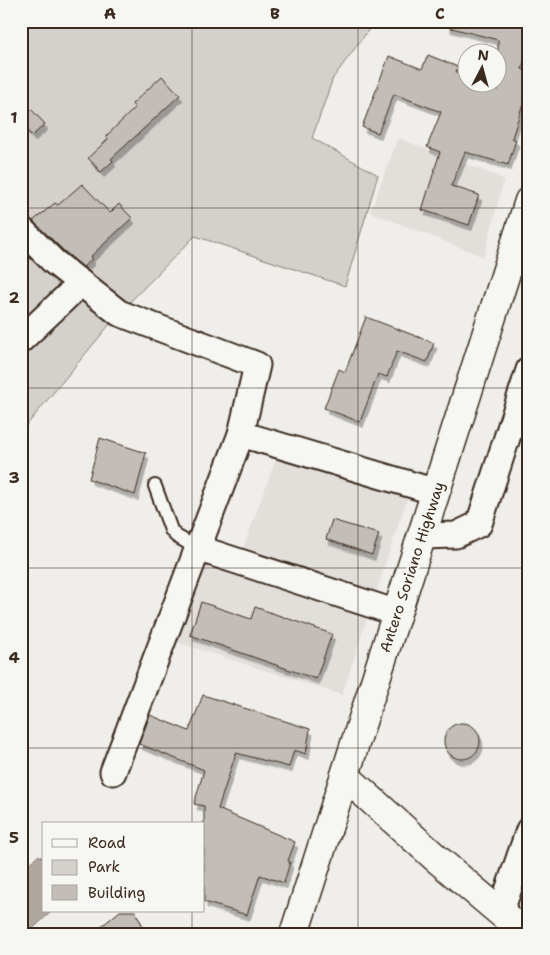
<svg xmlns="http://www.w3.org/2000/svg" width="550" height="955" viewBox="0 0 550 955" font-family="'Shantell Sans',sans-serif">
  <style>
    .built { fill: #e2dfdb }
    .green { fill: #d4d1cc; stroke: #887e75 }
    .water { fill: #afa8a1; stroke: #81766d }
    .building { fill: #c2bdb7; stroke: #3b2a1e; filter: url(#shadow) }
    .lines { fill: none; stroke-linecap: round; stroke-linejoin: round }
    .lane-casing { stroke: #3b2a1e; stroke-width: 16 }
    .street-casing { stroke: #3b2a1e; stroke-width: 29 }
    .secondary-casing { stroke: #3b2a1e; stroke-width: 31 }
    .primary-casing { stroke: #3b2a1e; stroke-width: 31 }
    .lane { stroke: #f6f6f2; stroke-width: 12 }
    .street { stroke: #f6f6f2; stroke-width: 25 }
    .secondary { stroke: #f6f6f2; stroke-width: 28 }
    .primary { stroke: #f6f6f2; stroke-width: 28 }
    .grid { fill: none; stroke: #3b2a1e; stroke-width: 1; stroke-opacity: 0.55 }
    .labels { text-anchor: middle; stroke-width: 5; stroke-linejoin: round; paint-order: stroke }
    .street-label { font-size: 15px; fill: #3b2a1e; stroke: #f6f6f2 }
    .neatline { fill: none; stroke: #3b2a1e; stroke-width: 2 }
    .grid-label { font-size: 16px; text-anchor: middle; font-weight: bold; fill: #3b2a1e }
  </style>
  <defs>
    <filter id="shadow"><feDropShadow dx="3" dy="5.5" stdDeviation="0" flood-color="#0004"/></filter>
  </defs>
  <rect width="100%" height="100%" fill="#efeeea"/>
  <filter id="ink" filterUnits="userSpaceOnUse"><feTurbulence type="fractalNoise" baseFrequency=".02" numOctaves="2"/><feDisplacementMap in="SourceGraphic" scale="10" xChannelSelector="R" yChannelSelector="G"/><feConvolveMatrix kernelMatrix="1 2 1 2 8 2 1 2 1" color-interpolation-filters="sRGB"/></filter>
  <g filter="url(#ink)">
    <g class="built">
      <polygon points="398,138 504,179 484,257 370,212"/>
      <polygon points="278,453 403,489 407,499 376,592 241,554"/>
      <polygon points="203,559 369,612 342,695 173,641"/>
    </g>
    <polygon class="green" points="21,21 375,21 333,78 312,138 378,175 345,286 195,236 119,313 21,432"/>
    <polygon class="water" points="39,855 44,860 44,911 52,911 27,934 21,934 21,871"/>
    <g class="building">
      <polygon points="448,21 529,21 529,43 522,69 529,72 529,85 512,138 516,140 508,165 465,152 451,186 479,195 469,225 422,210 440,152 427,147 441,112 394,94 378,133 362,127 389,56 422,69 428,55 458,67 456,72 468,77 468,82 481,82 498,90 498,40 448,27"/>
      <polygon points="162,76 180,95 111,159 113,161 101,172 88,158 108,139 106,136 135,108 132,104"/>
      <polygon points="30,108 45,124 32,136 21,124 21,116"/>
      <polygon points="82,184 110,213 119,204 132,218 90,257 92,259 83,267 64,251 33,221 55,203 58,205"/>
      <polygon points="366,317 434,343 427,362 397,351 387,377 378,374 360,422 324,408 339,369 345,372"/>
      <polygon points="100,438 146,453 135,495 89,479"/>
      <polygon points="332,520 379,534 372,555 326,539"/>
      <polygon points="201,602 251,619 255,607 332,634 316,679 190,635"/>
      <polygon points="203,695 310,729 306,754 294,750 289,767 236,753 218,809 295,842 288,861 290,862 284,883 260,875 247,915 204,902 204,806 194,804 204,770 139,744 150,715 189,731"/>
      <circle cx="462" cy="741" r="18"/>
      <polygon points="120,911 135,911 147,934 92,934"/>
    </g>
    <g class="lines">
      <defs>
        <polyline id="lane" points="155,486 171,530 176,536 197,548"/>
        <g id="street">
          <polyline points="21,229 54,262 119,313 257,365 241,434 436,492"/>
          <polyline points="21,340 81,283"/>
          <polyline points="422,536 456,535 479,524 529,370"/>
          <polyline points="197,548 397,613"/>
          <polyline points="113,772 241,434"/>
          <polyline points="501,911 529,830"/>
        </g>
        <polyline id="secondary" points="345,776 437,859 526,934"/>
        <polyline id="primary" points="294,934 529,201"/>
      </defs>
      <use href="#lane" class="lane-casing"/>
      <use href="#street" class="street-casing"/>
      <use href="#secondary" class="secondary-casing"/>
      <use href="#primary" class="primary-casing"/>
      <use href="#lane" class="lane"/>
      <use href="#street" class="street"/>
      <use href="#secondary" class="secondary"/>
      <use href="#primary" class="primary"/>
    </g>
  </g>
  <path class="grid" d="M192,21v803M358,21v913M21,208h508M21,388h508M21,568h508M21,748h508M192,911v23"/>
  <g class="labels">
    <g class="street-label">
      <text transform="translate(412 567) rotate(-72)" y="5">Antero Soriano Highway</text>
    </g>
  </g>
  <rect width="550" height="955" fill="none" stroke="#f6f6f2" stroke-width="55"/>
  <rect x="42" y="822" width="162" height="90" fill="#f6f6f2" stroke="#aba49d"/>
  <rect x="52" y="839" width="25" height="8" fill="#f6f6f2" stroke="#aba49d"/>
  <text x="88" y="848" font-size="15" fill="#3b2a1e">Road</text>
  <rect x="52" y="860" width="25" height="15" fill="#d4d1cc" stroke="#aba49d"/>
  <text x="88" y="872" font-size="15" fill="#3b2a1e">Park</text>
  <rect x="52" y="885" width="25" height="15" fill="#c2bdb7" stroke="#aba49d"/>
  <text x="88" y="898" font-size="15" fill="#3b2a1e">Building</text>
  <g transform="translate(482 68) rotate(6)"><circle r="24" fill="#f6f6f2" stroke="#aba49d"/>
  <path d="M0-4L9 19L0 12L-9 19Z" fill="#3b2a1e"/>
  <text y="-8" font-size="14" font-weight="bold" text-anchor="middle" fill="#3b2a1e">N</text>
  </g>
  <rect x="28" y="28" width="494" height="900" class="neatline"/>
  <g class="grid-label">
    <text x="110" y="19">A</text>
    <text x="275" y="19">B</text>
    <text x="440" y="19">C</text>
    <text x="14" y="123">1</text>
    <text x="14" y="303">2</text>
    <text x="14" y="483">3</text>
    <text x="14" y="663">4</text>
    <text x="14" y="843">5</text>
  </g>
</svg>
